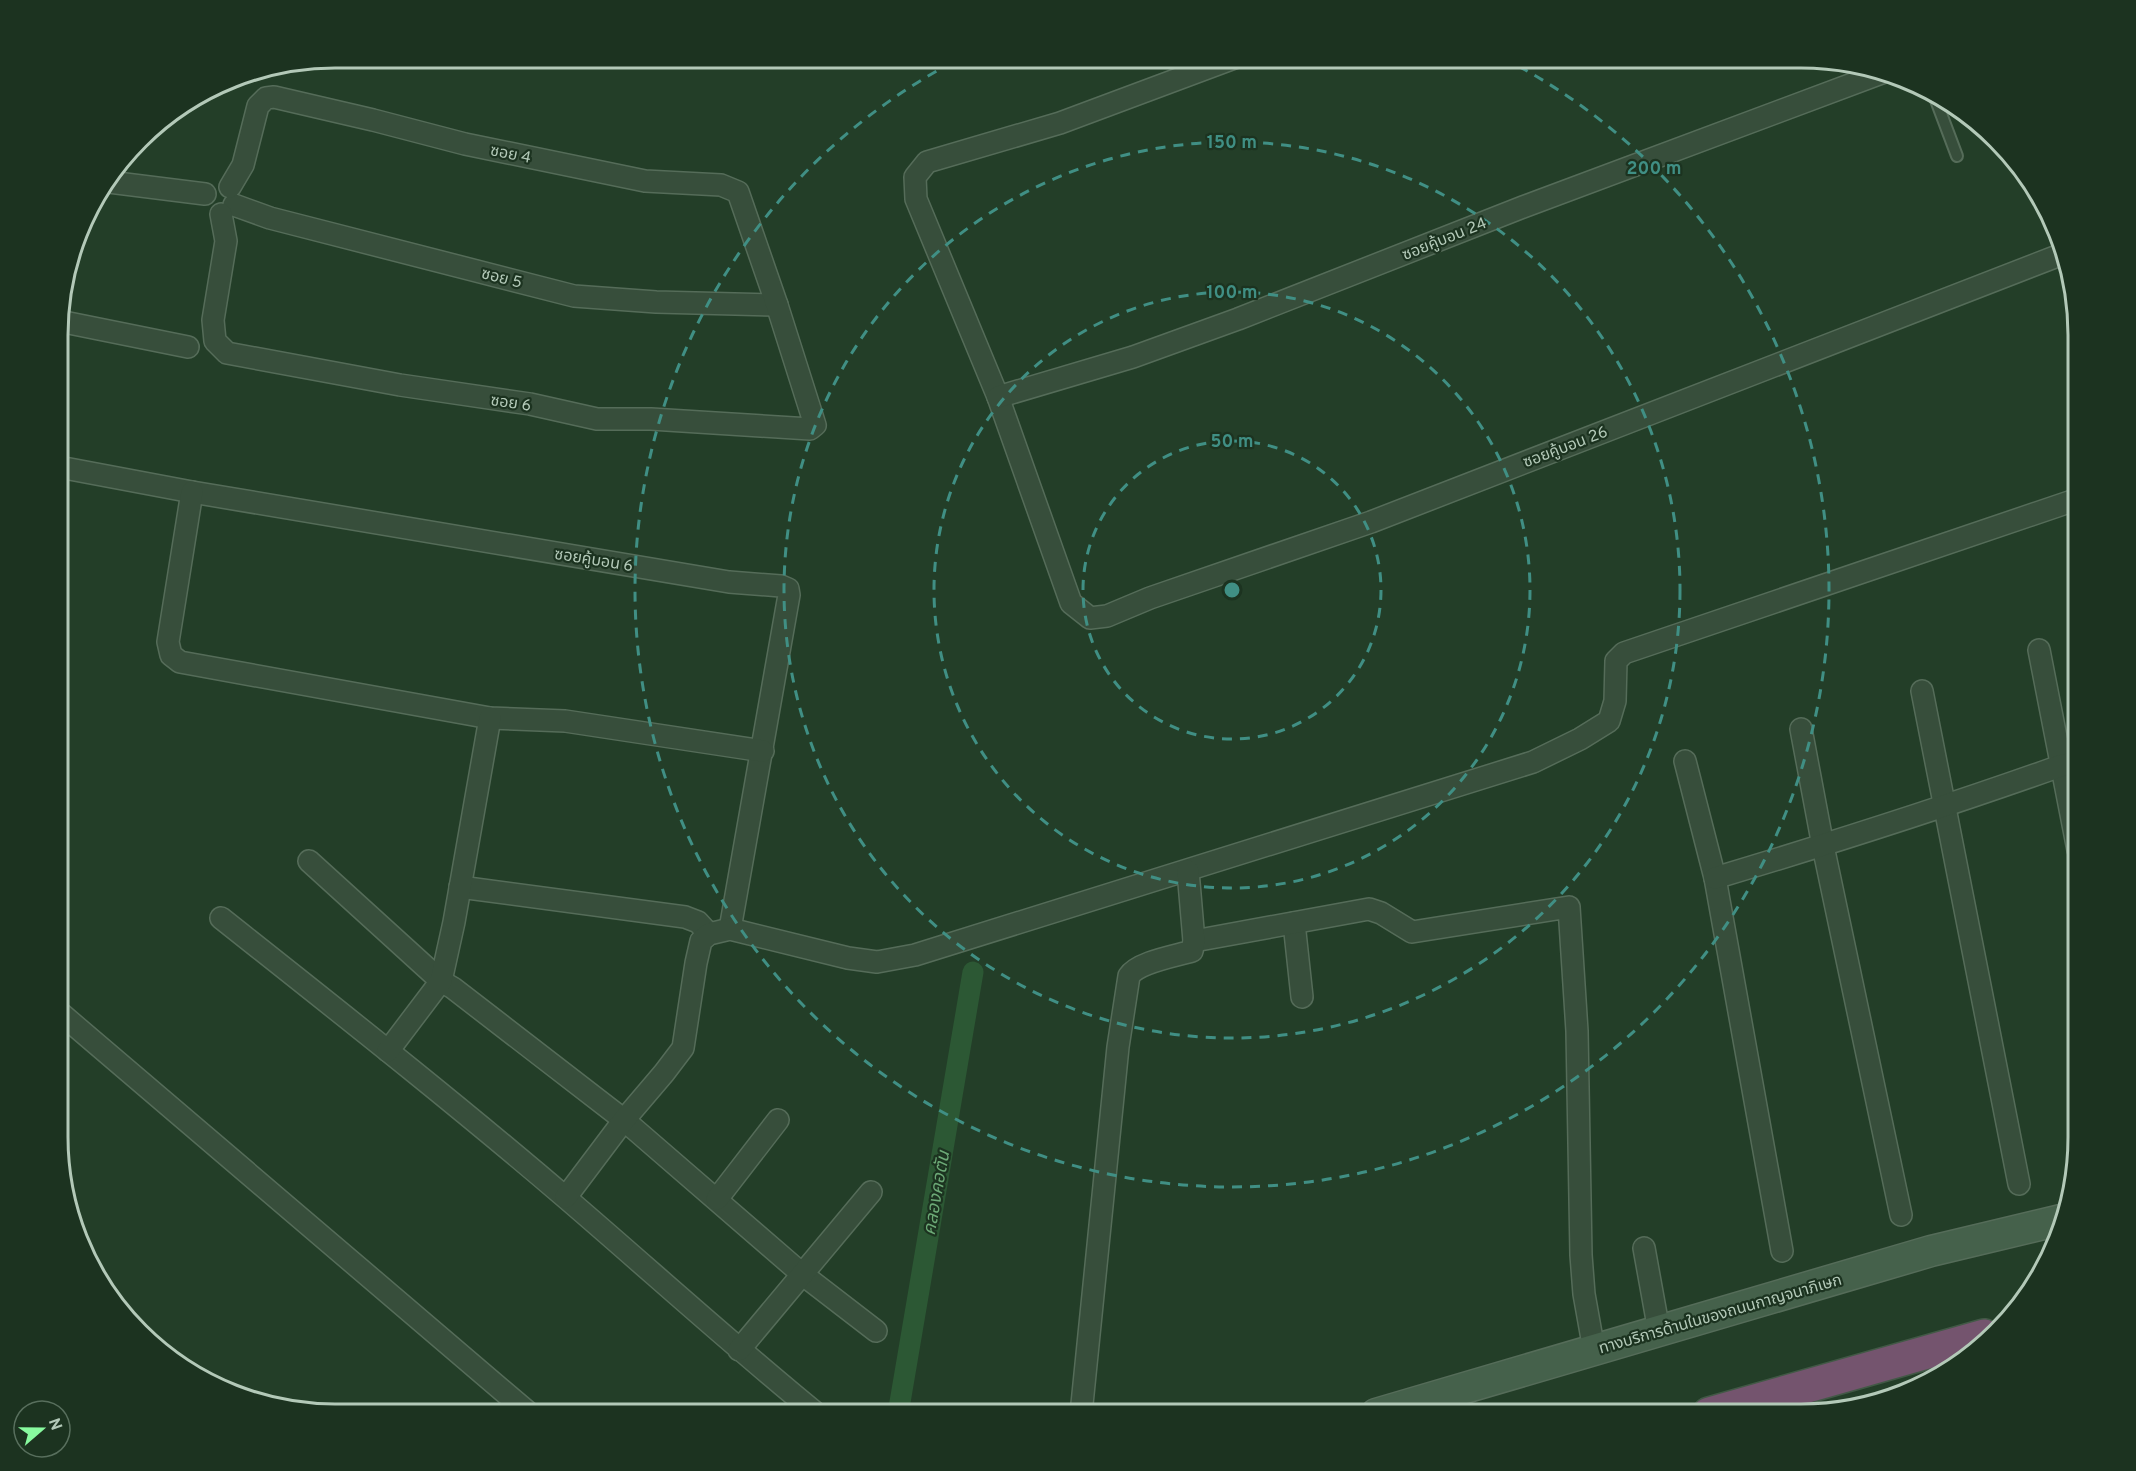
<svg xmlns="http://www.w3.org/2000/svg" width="2136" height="1471" viewBox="0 0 2136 1471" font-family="Overpass,'Noto Sans Thai',sans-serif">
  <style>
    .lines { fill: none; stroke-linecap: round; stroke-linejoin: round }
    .canal { stroke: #2c5834; stroke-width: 21 }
    .service-casing { stroke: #556c59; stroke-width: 14 }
    .minor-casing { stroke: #556c59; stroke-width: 24 }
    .secondary-casing { stroke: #556c59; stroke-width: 33 }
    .motorway-casing { stroke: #425946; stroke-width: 36 }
    .service { stroke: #374e3b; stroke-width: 10 }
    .minor { stroke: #374e3b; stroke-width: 21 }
    .secondary { stroke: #45614b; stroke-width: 30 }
    .motorway { stroke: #74546e; stroke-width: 33 }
    .ring { fill: none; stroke: #408f84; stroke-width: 3; stroke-dasharray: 10 8 }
    .labels { text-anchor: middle; stroke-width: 4.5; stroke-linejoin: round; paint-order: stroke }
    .street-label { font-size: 16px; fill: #b3c9b8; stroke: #1c3320 }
    .water-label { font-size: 18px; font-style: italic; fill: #6ca976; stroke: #1c3320 }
    .rim { fill: none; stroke: #b3c9b8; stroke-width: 3 }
    .centre { fill: #408f84; stroke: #1c3320; stroke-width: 3 }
    .ring-label { font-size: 18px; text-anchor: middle; font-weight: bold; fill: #408f84; stroke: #1c3320; stroke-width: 4.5; stroke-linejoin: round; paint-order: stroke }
  </style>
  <rect width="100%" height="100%" fill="#233e28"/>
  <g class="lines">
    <polyline class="canal" points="898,1414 973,972"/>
    <defs>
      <polyline id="service" points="1934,95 1957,156"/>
      <g id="minor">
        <polyline points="1237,57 1060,123 927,162 915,177 916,199 998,397 1071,603 1090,618 1107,616 1150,598 1371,522 2060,255"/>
        <polyline points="109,182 205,194"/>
        <polyline points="234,205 270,218 574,296 656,302 777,305"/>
        <polyline points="221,214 226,241 213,320 215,341 227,353 400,385 530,404 597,419 651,419 810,429 815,425 777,305 738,192 721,185 645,181 465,144 373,120 274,97 266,98 258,106 243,165 230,187"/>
        <polyline points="59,321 188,347"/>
        <polyline points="998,397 1133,357 1238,319 1523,207 1887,71"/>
        <polyline points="59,467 192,492 729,582 781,586 788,589 789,595 730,929"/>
        <polyline points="192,492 168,642 171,655 180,662 490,718 565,721 763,751"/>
        <polyline points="2039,650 2078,850"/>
        <polyline points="1922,691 2019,1184"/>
        <polyline points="1801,729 1823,846 1901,1215"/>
        <polyline points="1685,761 1715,878 1782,1251"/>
        <polyline points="309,861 441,981 453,988 624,1120 802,1274 876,1331"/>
        <path d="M1715,878c117,-35 233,-72 348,-113l15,-3"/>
        <polyline points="460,887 685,917 698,922 709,934"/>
        <path d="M221,918c116,92 233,184 345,280 84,72 165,146 251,216"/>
        <polyline points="1294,923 1302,997"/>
        <polyline points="1194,941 1369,909 1381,913 1412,932 1569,907 1577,1031 1581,1255 1584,1294 1594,1350"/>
        <polyline points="59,1012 530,1414"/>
        <polyline points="388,1051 441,981 454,922 490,718"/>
        <polyline points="566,1197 624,1120 664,1073 683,1048 696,963 701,941 709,934 730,929 848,958 877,962 915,955 1533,762 1580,739 1609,721 1615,701 1616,661 1624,653 2078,499"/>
        <polyline points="717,1199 778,1120"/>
        <polyline points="1644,1248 1659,1331"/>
        <polyline points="739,1350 871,1192"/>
        <path d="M1081,1414l37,-367 11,-71c9,-14 47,-20 63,-25l2,-10 -6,-70"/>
      </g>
      <polyline id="secondary" points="1376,1414 1931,1251 2065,1219"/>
      <polyline id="motorway" points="1709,1414 1984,1336"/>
    </defs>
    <use href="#service" class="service-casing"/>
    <use href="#minor" class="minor-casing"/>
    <use href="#secondary" class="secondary-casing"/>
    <use href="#motorway" class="motorway-casing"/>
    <use href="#service" class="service"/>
    <use href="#minor" class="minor"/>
    <use href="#secondary" class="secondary"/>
    <use href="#motorway" class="motorway"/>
  </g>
  <g class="ring">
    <circle cx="1232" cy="590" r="149"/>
    <circle cx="1232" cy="590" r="298"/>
    <circle cx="1232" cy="590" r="448"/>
    <path d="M1503 58A597 597 0 1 1 961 58"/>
  </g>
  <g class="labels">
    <g class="street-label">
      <text transform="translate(511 153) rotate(11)" y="6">ซอย 4</text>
      <text transform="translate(1444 238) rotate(-22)" y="6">ซอยคู้บอน 24</text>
      <text transform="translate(502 277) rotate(14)" y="6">ซอย 5</text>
      <text transform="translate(511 402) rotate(8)" y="6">ซอย 6</text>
      <text transform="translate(1565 446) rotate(-21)" y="6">ซอยคู้บอน 26</text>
      <text transform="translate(594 559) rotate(9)" y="6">ซอยคู้บอน 6</text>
      <text transform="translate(1720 1313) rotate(-16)" y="6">ทางบริการด้านในของถนนกาญจนาภิเษก</text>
    </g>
    <g class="water-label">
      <text transform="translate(936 1193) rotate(-80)" y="6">คลองคอตัน</text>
    </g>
  </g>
  <path d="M0 0H2136V1471H0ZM335 68H1801A267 267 0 0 1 2068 335V1137A267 267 0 0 1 1801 1404H335A267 267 0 0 1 68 1137V335A267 267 0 0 1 335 68Z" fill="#1c3320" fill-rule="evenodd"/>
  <path class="rim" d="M335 68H1801A267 267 0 0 1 2068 335V1137A267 267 0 0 1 1801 1404H335A267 267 0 0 1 68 1137V335A267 267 0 0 1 335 68Z"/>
  <circle cx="1232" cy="590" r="9" class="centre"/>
  <g class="ring-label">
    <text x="1232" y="148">150 m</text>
    <text x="1654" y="174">200 m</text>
    <text x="1232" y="298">100 m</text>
    <text x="1232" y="447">50 m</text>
  </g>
  <g transform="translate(42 1429) rotate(70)"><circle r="28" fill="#1c3320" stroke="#586f5d" stroke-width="1.5"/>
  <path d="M0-4.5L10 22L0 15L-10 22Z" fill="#88fa9f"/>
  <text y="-9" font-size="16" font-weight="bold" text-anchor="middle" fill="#b3c9b8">N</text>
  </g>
</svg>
